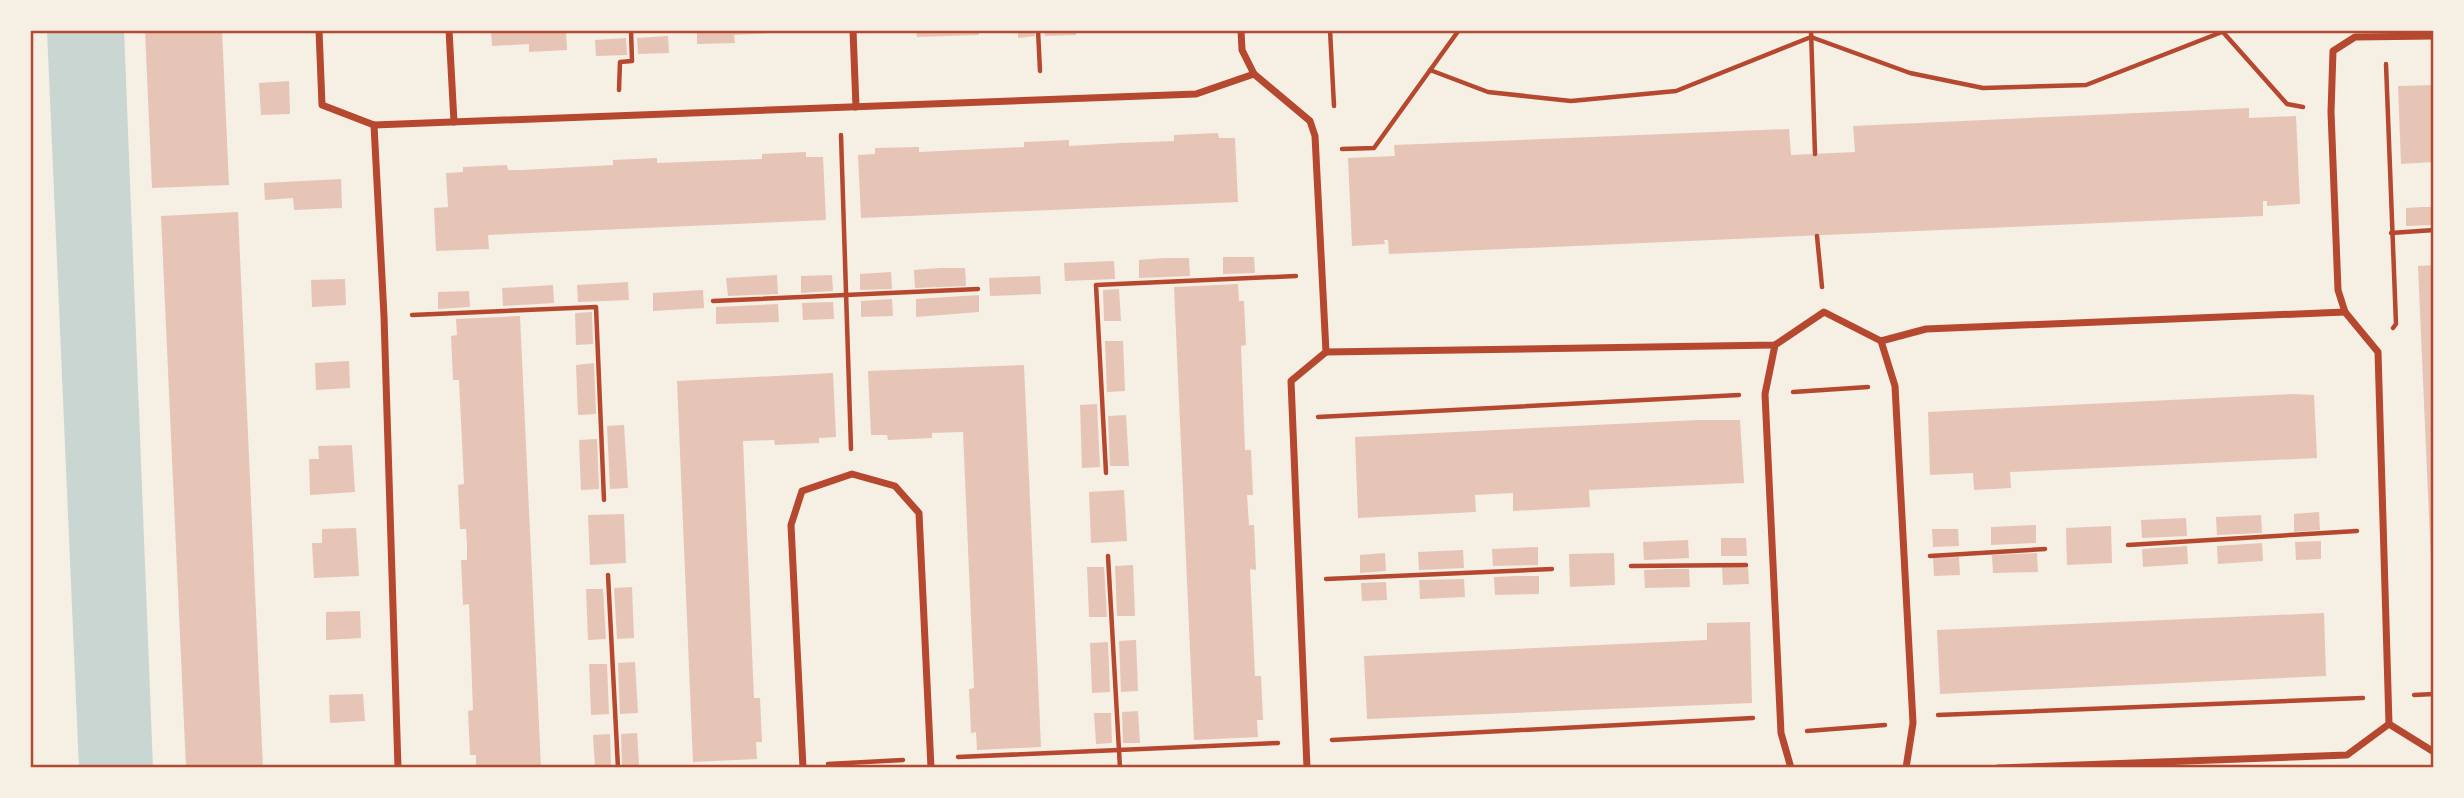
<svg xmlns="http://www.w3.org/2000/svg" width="2464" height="798" viewBox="0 0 2464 798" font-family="Manrope,sans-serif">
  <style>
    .water { fill: #c9d6d2 }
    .building { fill: #e6c5b7 }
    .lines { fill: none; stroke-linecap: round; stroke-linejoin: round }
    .path { stroke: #b5482f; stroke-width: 4.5 }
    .minor { stroke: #b5482f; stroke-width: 7 }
    .neatline { fill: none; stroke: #b5482f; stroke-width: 2.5 }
  </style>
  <rect width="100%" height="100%" fill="#f6efe4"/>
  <polygon class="water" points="47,30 124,30 153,768 79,768"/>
  <g class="building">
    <polygon points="145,30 222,30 229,185 152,188"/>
    <polygon points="491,30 566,30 567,50 529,52 529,44 492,46"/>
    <polygon points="697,30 771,30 772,33 734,35 735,43 697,44"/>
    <polygon points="916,30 979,30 979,35 917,37"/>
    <polygon points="1018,30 1034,30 1035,36 1018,38"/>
    <polygon points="1044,30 1076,30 1076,35 1045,36"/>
    <polygon points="668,36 669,53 638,54 637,38"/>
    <polygon points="626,38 627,55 596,56 595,40"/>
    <polygon points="289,81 290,114 261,115 259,83"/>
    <polygon points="2434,85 2434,162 2401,164 2398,86"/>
    <polygon points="2249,108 2249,118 2296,116 2300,204 2267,206 2267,201 2263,201 2263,216 1389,254 1388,240 1384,240 1385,244 1352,246 1348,158 1395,156 1394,145 1789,129 1791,155 1855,152 1853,126"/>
    <polygon points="1218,133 1219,138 1235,138 1238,202 861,218 858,155 875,154 875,148 919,147 919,152 1024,147 1024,142 1069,140 1069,146 1121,143 1174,141 1174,135"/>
    <polygon points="806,152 806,157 823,157 826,220 488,235 489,249 436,251 434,208 448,207 446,173 463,172 463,167 507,165 508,170 523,170 613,165 613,160 657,158 657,163 762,159 762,154"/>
    <polygon points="341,179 342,208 294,210 293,198 265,200 264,183"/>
    <polygon points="2422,207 2434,207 2434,225 2406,226 2406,208"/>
    <polygon points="238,212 263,768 186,768 161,216"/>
    <polygon points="1223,257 1254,257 1255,273 1223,274"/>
    <polygon points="1164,258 1189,258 1190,276 1139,278 1139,260"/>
    <polygon points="1114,261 1115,279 1065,281 1064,263"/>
    <polygon points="2434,265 2434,586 2432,586 2418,266"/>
    <polygon points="940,268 965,268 966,286 915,288 914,270"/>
    <polygon points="891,272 892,289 860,290 860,274"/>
    <polygon points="777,275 778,294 728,296 726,278"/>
    <polygon points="832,275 833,291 801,293 801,276"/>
    <polygon points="1040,276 1041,294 990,296 989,278"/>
    <polygon points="345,279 346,305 312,307 311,280"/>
    <polygon points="628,282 629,300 578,302 577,285"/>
    <polygon points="1238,284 1239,301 1244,301 1246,345 1241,346 1245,450 1251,450 1253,495 1247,495 1249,525 1254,525 1256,570 1250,569 1255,676 1261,676 1263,720 1257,720 1258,737 1194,740 1174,287"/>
    <polygon points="553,285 554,303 503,306 502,288"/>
    <polygon points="1119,289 1121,321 1104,321 1103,290"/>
    <polygon points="703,290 704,308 653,311 653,293"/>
    <polygon points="469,291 470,307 438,309 438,292"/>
    <polygon points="979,295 979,312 916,317 916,299"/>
    <polygon points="892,299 893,316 861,317 861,301"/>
    <polygon points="833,302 834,319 803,320 802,303"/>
    <polygon points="778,304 779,322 716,324 716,307"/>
    <polygon points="592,312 593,344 576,345 575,313"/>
    <polygon points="520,316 541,768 476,768 476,755 470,755 468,711 473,710 469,604 463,605 461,560 467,560 467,544 466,529 460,529 458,485 464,484 459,380 453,380 451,336 457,335 456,319"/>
    <polygon points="1105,341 1123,341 1125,391 1107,392"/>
    <polygon points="349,361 350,388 316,390 315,363"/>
    <polygon points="594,363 596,414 578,415 576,365"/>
    <polygon points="1024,365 1041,747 977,750 976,732 971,733 969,689 974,688 963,432 932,433 932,438 888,440 887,435 871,435 868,371"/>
    <polygon points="833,373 836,437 819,438 819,443 775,445 774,440 743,441 754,698 760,698 762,742 756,742 757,759 693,762 677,381"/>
    <polygon points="2293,394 2314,395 2317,458 2010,472 2011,488 1974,490 1973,473 1930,475 1928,412"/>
    <polygon points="1097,404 1100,467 1082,468 1080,405"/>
    <polygon points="1126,415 1129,466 1110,466 1108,416"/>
    <polygon points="1698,420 1740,420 1744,483 1589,490 1590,507 1551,509 1513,511 1513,493 1475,495 1476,512 1358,518 1355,437"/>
    <polygon points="624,425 628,488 610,489 607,426"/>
    <polygon points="597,439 599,489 581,490 579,440"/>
    <polygon points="352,445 355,492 310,495 309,459 319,459 318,446"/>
    <polygon points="1124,490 1127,541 1091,543 1089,492"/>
    <polygon points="2319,512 2320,530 2294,532 2294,514"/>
    <polygon points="624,514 626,563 590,565 588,515"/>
    <polygon points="2261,515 2262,533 2217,535 2216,517"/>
    <polygon points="2186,518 2187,536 2142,538 2141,520"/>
    <polygon points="2036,525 2036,543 1991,545 1991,527"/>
    <polygon points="2111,526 2112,563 2067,565 2066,528"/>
    <polygon points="356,528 359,576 314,578 312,543 322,543 322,529"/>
    <polygon points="1932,529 1958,529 1959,546 1933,547"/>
    <polygon points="1721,538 1746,538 1747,556 1721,556"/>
    <polygon points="1688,540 1689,558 1644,560 1643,542"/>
    <polygon points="2321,541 2321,559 2296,560 2295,542"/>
    <polygon points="2262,543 2263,561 2218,564 2217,546"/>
    <polygon points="2187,546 2188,564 2143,567 2142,549"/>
    <polygon points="1538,547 1538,565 1493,566 1492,549"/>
    <polygon points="1463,550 1464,568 1419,570 1418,552"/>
    <polygon points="1385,553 1386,571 1360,573 1360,555"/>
    <polygon points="1614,553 1615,585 1570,587 1569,554"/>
    <polygon points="2037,553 2038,572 1993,573 1992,555"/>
    <polygon points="1959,557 1960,575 1934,576 1933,558"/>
    <polygon points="1133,565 1135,616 1117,616 1115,566"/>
    <polygon points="1748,566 1749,584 1723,585 1722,567"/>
    <polygon points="1087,567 1104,567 1107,617 1089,617"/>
    <polygon points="1667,569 1689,569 1690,587 1645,588 1644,570"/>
    <polygon points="1517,576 1539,576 1539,594 1495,595 1494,577"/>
    <polygon points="1464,579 1465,597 1420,599 1419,580"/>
    <polygon points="1386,582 1387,600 1362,601 1361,583"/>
    <polygon points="632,587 634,638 617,639 614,588"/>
    <polygon points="586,589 603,589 606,639 588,640"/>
    <polygon points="360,611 361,638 326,640 326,612"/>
    <polygon points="2324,613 2326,676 1940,694 1937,630"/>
    <polygon points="1750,622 1752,703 1367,719 1364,656 1707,640 1707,623"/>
    <polygon points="1136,640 1138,691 1121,692 1119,641"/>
    <polygon points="1108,642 1110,692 1092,693 1090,643"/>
    <polygon points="635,662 638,713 620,714 618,663"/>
    <polygon points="589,664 607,664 609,714 591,715"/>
    <polygon points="363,694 365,721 330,723 329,695"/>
    <polygon points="1138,711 1140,743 1123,743 1122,712"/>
    <polygon points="1094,713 1111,713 1112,743 1096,744"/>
    <polygon points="637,733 639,765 622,765 621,734"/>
    <polygon points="610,734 611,765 595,766 593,735"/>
  </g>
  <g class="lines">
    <g class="path">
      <polyline points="1038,30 1040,71"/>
      <polyline points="1330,30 1334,106"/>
      <polyline points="1811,30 1815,154"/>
      <polyline points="2222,31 2287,104 2303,107"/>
      <polyline points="2386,64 2396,324 2393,328"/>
      <polyline points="1430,70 1488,92 1571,101 1676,91 1811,37 1910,73 1983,88 2086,85 2222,32"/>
      <polyline points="619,90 620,62 632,61 631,30"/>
      <polyline points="841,135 851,449"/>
      <polyline points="1342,149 1374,148 1459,30"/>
      <polyline points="2391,233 2434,230"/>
      <polyline points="1817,236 1822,287"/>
      <polyline points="713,301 978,289"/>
      <polyline points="412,315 596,307 604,500"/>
      <polyline points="1793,392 1868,387"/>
      <polyline points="1318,417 1739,395"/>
      <polyline points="1106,473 1096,285 1296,276"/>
      <polyline points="2128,545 2357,531"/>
      <polyline points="1108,556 1120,768"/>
      <polyline points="1930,556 2045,549"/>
      <polyline points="1631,566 1746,565"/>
      <polyline points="608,575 618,768"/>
      <polyline points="1326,579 1552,569"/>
      <polyline points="2414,695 2434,694"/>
      <polyline points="1938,715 2363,698"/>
      <polyline points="1807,731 1885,725"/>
      <polyline points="1332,740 1753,718"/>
      <polyline points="958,757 1278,743"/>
      <polyline points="828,764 903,760"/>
    </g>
    <g class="minor">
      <polyline points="319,30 322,105 374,125 1196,94 1254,74 1310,121 1315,136 1326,352 1291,381 1307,768"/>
      <polyline points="449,30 454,122"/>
      <polyline points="853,30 856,107"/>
      <polyline points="1241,30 1242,50 1254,74"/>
      <polyline points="374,125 384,316 398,768"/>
      <polyline points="1881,341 1895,386 1913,723 1906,768"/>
      <polyline points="1775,345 1765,394 1781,733 1791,768"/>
      <polyline points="1326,352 1775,345 1824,312 1881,341 1926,329 2345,312"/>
      <polyline points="2389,724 2378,352 2345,312 2338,290 2331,112 2333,51 2355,37 2434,36"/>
      <polyline points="803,768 791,525 802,491 852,474 895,486 919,513 931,768"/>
      <polyline points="1998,768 2347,755 2389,724 2434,752"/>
    </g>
  </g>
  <rect width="2464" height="798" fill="none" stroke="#f6efe4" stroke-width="63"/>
  <rect x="32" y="32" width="2400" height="734" class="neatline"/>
</svg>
